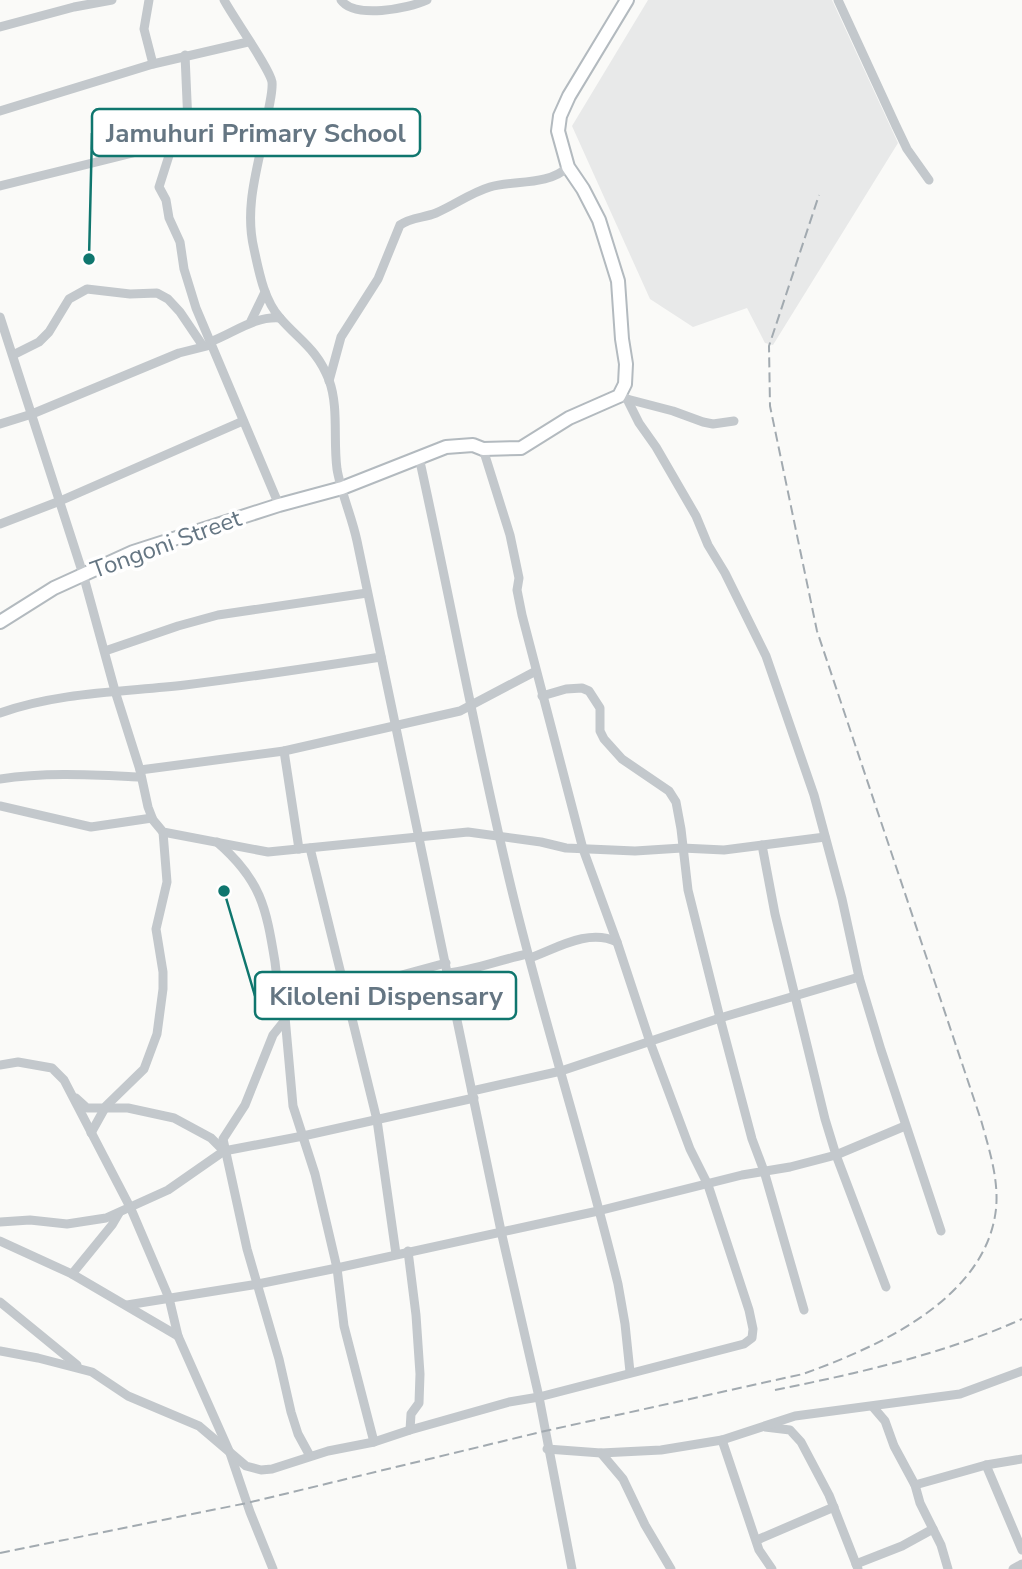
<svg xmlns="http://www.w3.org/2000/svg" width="1022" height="1569" viewBox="0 0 1022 1569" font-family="'Nunito Sans',sans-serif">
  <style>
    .built { fill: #e8e9e9 }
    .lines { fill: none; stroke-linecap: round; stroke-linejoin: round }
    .secondary-casing { stroke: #b3babf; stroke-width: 16 }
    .street { stroke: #c3c8cc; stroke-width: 9 }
    .secondary { stroke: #fff; stroke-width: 12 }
    .rail { stroke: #a2aab0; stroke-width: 2; stroke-dasharray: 10 5; stroke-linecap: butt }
    .labels { text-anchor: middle; stroke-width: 7; stroke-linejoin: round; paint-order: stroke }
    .street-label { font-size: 24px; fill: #657683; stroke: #fff }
    .leader { fill: none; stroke: #0f766e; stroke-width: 2.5 }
    .callout-dot { fill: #0f766e; stroke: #fff; stroke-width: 2.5 }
    .callout { fill: #fff; stroke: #0f766e; stroke-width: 2.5 }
    .callout-label { font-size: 26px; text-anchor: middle; font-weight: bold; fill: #657683 }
  </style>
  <rect width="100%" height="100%" fill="#fafaf8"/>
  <polygon class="built" points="648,0 832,0 898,143 773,345 765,343 747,308 693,327 650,299 572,126"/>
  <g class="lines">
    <defs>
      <polyline id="secondary" points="0,622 54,588 133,552 279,505 342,488 446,447 473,445 483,449 521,448 569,418 619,396 625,384 626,364 622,339 618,281 599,220 583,189 568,167 558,131 560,116 569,96 627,0"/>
    </defs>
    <use href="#secondary" class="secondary-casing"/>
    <g class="street">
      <polyline points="149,0 144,29 153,64"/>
      <path d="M224,0c9,17 46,69 48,82 1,10 -3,22 -4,32 -7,45 -25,89 -14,135 5,23 10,51 26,69 20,23 37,31 49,62 10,27 4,60 8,89 4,24 15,48 20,72l144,690 38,166 33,172"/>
      <path d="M341,0c13,19 67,9 86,0"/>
      <polyline points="838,0 896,126 907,149 929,180"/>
      <polyline points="0,27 74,7 112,0"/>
      <polyline points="185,55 188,124 173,143 159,187 166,200 169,218 180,242 184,269 196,308 279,505"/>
      <polyline points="0,111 153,64 248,42"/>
      <polyline points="0,186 173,143 268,112"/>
      <polyline points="0,317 83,574 115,691 140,770 148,807 153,820 163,832 268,852 468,832 541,842 566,848 635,851 682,848 724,850 825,837"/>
      <polyline points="251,321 265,292"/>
      <path d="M210,342c24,-9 44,-26 70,-24"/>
      <polyline points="13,355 39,342 49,332 69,299 87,289 130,294 157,293 168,299 180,312 203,346"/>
      <path d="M329,381l12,-44 37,-58 22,-54c11,-8 24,-7 36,-12 19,-8 34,-20 54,-26 24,-7 58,-1 78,-20"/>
      <polyline points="619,396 627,399 639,423 656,447 696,516 708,545 725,573 766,656 814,795 842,899 859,977 881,1050 941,1231"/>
      <polyline points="627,399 673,411 703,422 713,424 734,421"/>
      <polyline points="0,424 32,414 179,353 207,346"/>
      <path d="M419,457c32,145 58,290 93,434 32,132 74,261 106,393l7,40 5,48"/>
      <polyline points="0,524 60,501 243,421"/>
      <polyline points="105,651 178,626 218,615 367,593"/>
      <polyline points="542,696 566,689 582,688 589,691 600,708 600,731 604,739 622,759 669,791 676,802 681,829 688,890 720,1018 752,1139 764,1171 804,1310"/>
      <path d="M0,713c58,-21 124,-21 185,-28 66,-8 131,-18 196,-28"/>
      <polyline points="284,751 299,849"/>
      <polyline points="140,770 284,751 460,711 536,671"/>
      <path d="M0,779c46,-7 94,-4 140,-2"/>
      <polyline points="0,806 91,827 152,818"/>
      <path d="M217,842c44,38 49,65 58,120 2,17 3,33 12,48"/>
      <polyline points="762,845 775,914 825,1119 836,1155 886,1287"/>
      <polyline points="310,848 377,1120 396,1254"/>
      <path d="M530,958c27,-10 59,-30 87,-16"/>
      <path d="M448,973c27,-3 54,-14 80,-19"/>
      <polyline points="285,1020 273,1035 245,1105 223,1139 247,1249 279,1359 291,1412 298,1434 310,1456"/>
      <polyline points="0,1065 18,1062 52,1068 64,1080 131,1209 169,1298 178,1336 230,1453 250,1512 273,1569"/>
      <polyline points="472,1091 561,1071 720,1018 859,977"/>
      <polyline points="76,1098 87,1108 128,1108 174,1118 211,1138 224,1151"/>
      <polyline points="91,1133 106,1106 144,1069 157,1034 163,989 163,972 156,929 167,882 163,832"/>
      <polyline points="0,1222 30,1220 67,1224 106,1218 168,1190 224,1151 303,1136 474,1098"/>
      <polyline points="0,1241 72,1274 178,1336"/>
      <polyline points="408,1251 416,1315 420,1374 419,1403 411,1414 410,1430"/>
      <polyline points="72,1274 112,1225 119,1213"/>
      <polyline points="0,1302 77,1365"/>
      <polyline points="127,1305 258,1284 337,1268 598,1211 742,1175 790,1167 836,1155 905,1126"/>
      <polyline points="0,1351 38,1358 92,1372 128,1396 199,1426 246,1466 261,1470 272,1469 328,1451 374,1442 410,1430 509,1402 539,1397 744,1344 752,1338 753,1329 749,1310 708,1185 690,1149 650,1042 617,942 583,849 522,615 517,590 519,578 510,535 483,449"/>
      <polyline points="873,1407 885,1421 894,1446 915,1485 920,1503 941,1545 948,1569"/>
      <polyline points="765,1427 790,1430 801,1442 829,1495 858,1569"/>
      <polyline points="722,1440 759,1550 772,1569"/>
      <polyline points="374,1442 344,1326 337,1268 315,1174 293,1106 285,1017 287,1010 298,1003 446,963"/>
      <polyline points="547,1449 601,1453 661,1450 722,1440 795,1416 960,1394 1022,1371"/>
      <polyline points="601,1453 623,1479 645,1525 671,1569"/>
      <polyline points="986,1465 1022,1550"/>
      <polyline points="915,1485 986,1465 1022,1459"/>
      <polyline points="757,1540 834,1507"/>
      <polyline points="856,1564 902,1546 933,1529"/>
      <polyline points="1013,1569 1022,1564"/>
    </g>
    <use href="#secondary" class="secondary"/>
    <g class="rail">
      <path d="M775,1390c84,-17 169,-36 247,-71"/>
      <path d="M0,1553l247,-50 298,-72 258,-57c75,-27 183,-75 193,-165 3,-30 -7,-60 -15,-89l-164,-489 -47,-225 -1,-60 50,-151"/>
    </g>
  </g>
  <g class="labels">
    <g class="street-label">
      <text transform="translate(166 544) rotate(-20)" y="8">Tongoni Street</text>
    </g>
  </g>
  <path class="leader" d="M89 259L92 133M224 891L255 996"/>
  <g class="callout-dot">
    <circle cx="89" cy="259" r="7"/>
    <circle cx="224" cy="891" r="7"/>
  </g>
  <g class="callout">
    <rect x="92" y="109" width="328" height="47" rx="7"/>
    <rect x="255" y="972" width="261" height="47" rx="7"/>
  </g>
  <g class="callout-label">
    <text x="256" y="142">Jamuhuri Primary School</text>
    <text x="386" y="1005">Kiloleni Dispensary</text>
  </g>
</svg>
